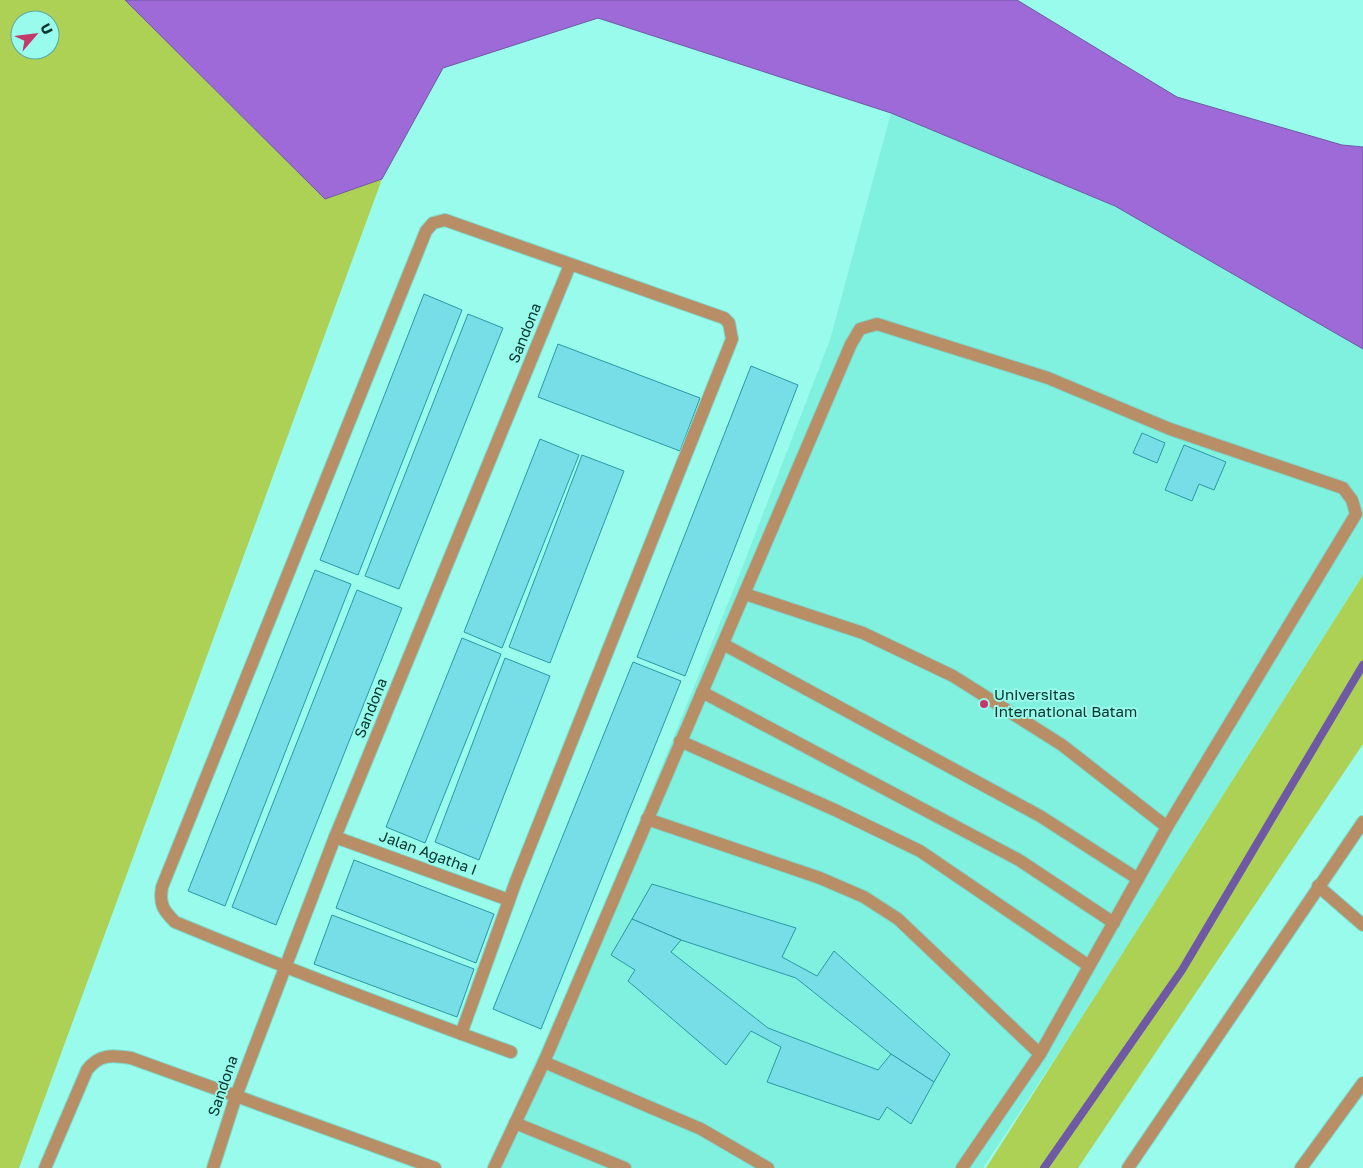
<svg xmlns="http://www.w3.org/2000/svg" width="1363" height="1168" viewBox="0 0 1363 1168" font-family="'Golos Text',sans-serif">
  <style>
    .built { fill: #80f0df }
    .green { fill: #add155; fill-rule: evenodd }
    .water { fill: #9d6ad8; stroke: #6f59a4 }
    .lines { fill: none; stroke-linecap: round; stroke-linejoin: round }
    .stream { stroke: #6f59a4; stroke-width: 8 }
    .building { fill: #77dde7; stroke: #2a99a2 }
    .lane-casing { stroke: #7dd7c9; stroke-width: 14 }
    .street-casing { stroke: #7dd7c9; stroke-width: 14 }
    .lane { stroke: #b88e67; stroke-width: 12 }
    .street { stroke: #b88e67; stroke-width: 12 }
    .poi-dot { fill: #c4386a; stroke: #98fbec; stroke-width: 2 }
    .labels { text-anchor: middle; stroke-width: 4; stroke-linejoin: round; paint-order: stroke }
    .street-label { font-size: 15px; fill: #04322c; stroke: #98fbec }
    .poi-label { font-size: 15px; fill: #04322c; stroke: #98fbec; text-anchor: start }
  </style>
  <rect width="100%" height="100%" fill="#98fbec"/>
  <polygon class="built" points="891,113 1115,206 1363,349 1363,575 1077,1025 983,1168 488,1168 599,921 739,576 830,340"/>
  <g class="green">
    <path d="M0,0h125l200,199 57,-20 -363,989h-19zM20,20h30v30h-30z"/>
    <polygon points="1363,575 1363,744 1078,1168 986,1168"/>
  </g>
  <polygon class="water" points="125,0 1017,0 1177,97 1342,145 1363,147 1363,349 1115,206 891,113 598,18 443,68 382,179 325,199"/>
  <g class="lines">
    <polyline class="stream" points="1044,1168 1182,970 1363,665"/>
  </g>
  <g class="building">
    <polygon points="424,294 462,310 358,575 320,560"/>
    <polygon points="468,314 503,328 399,589 365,576"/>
    <polygon points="558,344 700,398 680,451 538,397"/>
    <polygon points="751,366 798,385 685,676 637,657"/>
    <polygon points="1142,433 1165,443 1157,463 1133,453"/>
    <polygon points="540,439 579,455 502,648 464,632"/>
    <polygon points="1184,445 1226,462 1214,490 1199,484 1192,501 1165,490"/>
    <polygon points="582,455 624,471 550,663 509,647"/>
    <polygon points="315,570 351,584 225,906 188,891"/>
    <polygon points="357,590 402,608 276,925 232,907"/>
    <polygon points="462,638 501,654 425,843 386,827"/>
    <polygon points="505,658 550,676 479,860 435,842"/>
    <polygon points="633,662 681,681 541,1029 493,1009"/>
    <polygon points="354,860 494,914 476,963 336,908"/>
    <polygon points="652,884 796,928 782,957 817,976 834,951 950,1054 934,1082 891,1054 796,978 681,940 632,919"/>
    <polygon points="332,915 474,969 457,1017 314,964"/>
    <polygon points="632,919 681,940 671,952 768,1028 878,1070 891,1054 934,1082 911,1124 887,1107 879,1120 767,1082 781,1047 751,1031 726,1065 628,981 635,970 611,955"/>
  </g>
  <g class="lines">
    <defs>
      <g id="lane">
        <polyline points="745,594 863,633 953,676 1062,745 1167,827"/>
        <polyline points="723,644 1040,816 1138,879"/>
        <polyline points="702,692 1019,860 1114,923"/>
        <polyline points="680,741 835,810 920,851 1089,966"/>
        <polyline points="647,819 820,878 864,897 898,919 1040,1054"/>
        <polyline points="544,1062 701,1129 768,1168"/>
        <polyline points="515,1123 625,1168"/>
        <polyline points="494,1168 544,1062 851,344 860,329 877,324 1048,378 1170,429 1343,488 1352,500 1356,514 1167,827 1040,1054 962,1168"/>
      </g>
      <g id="street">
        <polyline points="335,837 509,900"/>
        <polyline points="1318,886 1363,925"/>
        <path d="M461,1034l55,-153 216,-542 -3,-16 -5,-5 -279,-98 -12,3 -7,8 -264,656c-3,17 1,23 13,35 111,46 223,89 336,130"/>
        <path d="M45,1168l42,-98c12,-16 25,-15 44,-12l304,110"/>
        <polyline points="213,1168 236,1096 335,837 570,265"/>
        <polyline points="1128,1168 1363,822"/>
        <polyline points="1301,1168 1363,1083"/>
      </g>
    </defs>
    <use href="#lane" class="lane-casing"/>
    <use href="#street" class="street-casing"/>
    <use href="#lane" class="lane"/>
    <use href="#street" class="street"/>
  </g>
  <circle class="poi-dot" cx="984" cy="704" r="5"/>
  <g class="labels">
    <g class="street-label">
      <text transform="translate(525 333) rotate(-68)" y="5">Sandona</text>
      <text transform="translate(371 708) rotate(-68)" y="5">Sandona</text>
      <text transform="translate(428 853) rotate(20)" y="5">Jalan Agatha I</text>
      <text transform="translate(223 1086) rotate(-71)" y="5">Sandona</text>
    </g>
    <g class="poi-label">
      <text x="994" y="700">Universitas<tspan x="994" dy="17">International Batam</tspan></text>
    </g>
  </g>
  <g transform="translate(35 35) rotate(62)"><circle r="24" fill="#98fbec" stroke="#5dab9f"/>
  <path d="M0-4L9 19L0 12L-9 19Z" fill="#c4386a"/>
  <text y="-8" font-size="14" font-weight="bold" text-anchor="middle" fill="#04322c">U</text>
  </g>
</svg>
